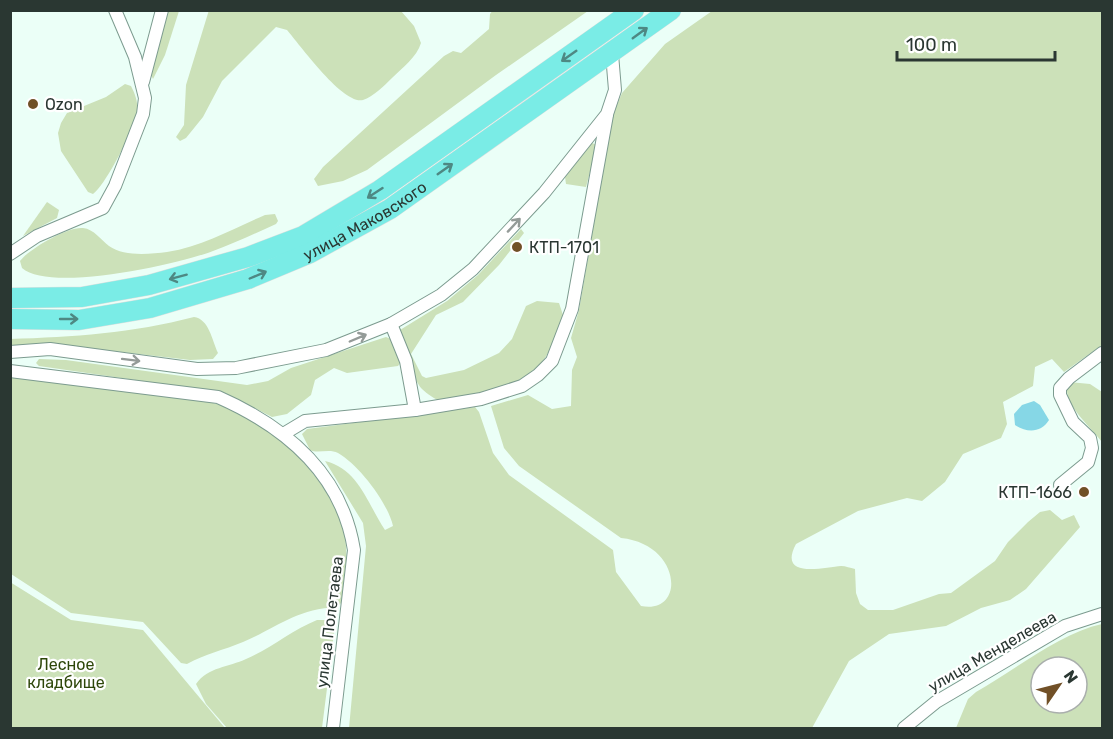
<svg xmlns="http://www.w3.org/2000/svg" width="1113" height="739" viewBox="0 0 1113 739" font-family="Rubik,sans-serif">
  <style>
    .green { fill: #cce1b9; fill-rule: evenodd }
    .water { fill: #86d7e6 }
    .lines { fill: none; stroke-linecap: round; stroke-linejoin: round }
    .minor-casing { stroke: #7c9b8f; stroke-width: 14 }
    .trunk-casing { stroke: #dddfde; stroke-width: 21 }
    .minor { stroke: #fff; stroke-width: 12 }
    .trunk { stroke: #7aece6; stroke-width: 20 }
    .oneway { stroke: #4e8883 }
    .oneway2 { stroke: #949b98 }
    .poi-dot { fill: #715027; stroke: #fff; stroke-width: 2 }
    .labels { text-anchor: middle; stroke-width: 4.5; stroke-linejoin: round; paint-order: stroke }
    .poi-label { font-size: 16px; fill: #2a3732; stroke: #fff; text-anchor: start }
    .street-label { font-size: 16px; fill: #2a3732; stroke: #fff }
    .park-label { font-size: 16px; fill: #2e470a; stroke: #fff }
  </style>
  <rect width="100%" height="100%" fill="#ebfff7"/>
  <g class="green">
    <path d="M209,10l192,1 13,15 7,17c-4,14 -19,25 -29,35 -7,7 -19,19 -29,22 -20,5 -63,-55 -76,-70l-11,-3 -54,54 -19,36 -17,21 -6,3 -4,-4 8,-12 2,-40z"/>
    <polygon points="493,10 588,11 496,75 367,170 343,181 318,186 314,179 323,167 444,56 453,51 461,53 489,29 490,14"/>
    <polygon points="165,11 179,11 165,55 153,79 149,71"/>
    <path d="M712,11h390v334l-38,27 -12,-13 -17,8 -2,19 -30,16 4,22 -6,14 -38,16 -18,28 -23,19 -15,-3 -49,13 -62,33c-19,36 29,23 45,22 5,0 9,2 14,3l1,24 4,11 8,6h25l46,-16 12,-1 44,-32 13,-19 20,-20 12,-10 10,-2 12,10 12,-5 6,12 -54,62 -16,11 -29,8 -35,18 -57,8 -40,27 -37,67h-463l17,-182 -3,-23 -38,-62c34,8 43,44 60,69l8,-4c-5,-23 -34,-61 -55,-73 -9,-5 -20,1 -28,-3l-8,-16 5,-5 168,-22 4,5 14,41 16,22 104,75 3,22 25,34c45,9 41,-62 -20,-68l-102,-72 -15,-18 -13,-42 37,-11 24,14 19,-3 1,-36 5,-13 -6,-19 8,-28 34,-196 9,-21 43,-49z"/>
    <path d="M125,84l6,2c4,8 7,15 6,24 -1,16 -31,75 -44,84l-5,-2 -27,-41 -3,-18 3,-10 6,-10 39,-16z"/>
    <polygon points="592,143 597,145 586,187 566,184 565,177"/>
    <polygon points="47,202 59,210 57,218 23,236"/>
    <path d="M275,214l3,7 -2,3c-20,9 -41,19 -63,27 -34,13 -163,42 -191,17l-2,-7c9,-12 48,-35 63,-33 11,1 18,12 26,18 15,11 41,8 58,6 36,-6 65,-23 98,-37z"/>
    <path d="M521,229l3,4 -25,32 -36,37 -27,13 -25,39 11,22 4,2 38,-8 35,-17 13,-14 14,-33 11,-5 22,2 4,12c-6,13 -10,31 -18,43 -22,30 -69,38 -103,44 -7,-3 -15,-8 -20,-13 -9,-9 -21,-47 -22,-59l47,-29 31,-26z"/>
    <path d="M194,317c15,2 18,23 24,36l-5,6 -23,1 -137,-16h-23l-19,4 -1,-9c63,-2 123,-6 184,-22z"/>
    <polygon points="386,337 391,339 401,362 398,366 347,373 334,368 315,380 311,395 287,414 272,417 225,393 39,366 36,363 39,359 66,360 247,385 268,381 291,368"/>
    <path d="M10,370c41,9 81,16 122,22 27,4 56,4 81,11 54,14 115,72 130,126 7,23 1,50 -1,73l-5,5c-41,2 -59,20 -94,35 -19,8 -38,12 -56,22l-6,-1 -38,-41 -72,-9 -60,-39z"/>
    <path d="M1069,382l21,2 12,8v50c-9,-13 -44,-42 -33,-60z"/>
    <polygon points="10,582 71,620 143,630 225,728 11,728"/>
    <path d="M317,620h12l6,5 -13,103h-95l-21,-24 -10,-20c12,-17 33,-17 50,-25 24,-10 46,-29 71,-39z"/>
    <path d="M1102,624v104h-146l12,-29 8,-7c39,-22 84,-59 126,-68zM1041,667h36v36h-36z"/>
  </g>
  <path class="water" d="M1034,401l6,4 9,15c-8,13 -22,13 -34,5l-1,-11 8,-9z"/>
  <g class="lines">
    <defs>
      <g id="minor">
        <polyline points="143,82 162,10"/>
        <polyline points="10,254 37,236 103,208 115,186 143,114 145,98 135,57 115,10"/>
        <polyline points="391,324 406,361 415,410"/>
        <polyline points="10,352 50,349 197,369 236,368 326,350 391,324 441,295 473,269 544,193 607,114 615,90 612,54"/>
        <path d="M10,371l208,26c68,30 124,77 136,153l-21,178"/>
        <polyline points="285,433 305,421 415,410 481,399 522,386 538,375 552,361 572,309 607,115"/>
        <polyline points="1060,485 1088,462 1092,448 1090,438 1073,422 1060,395 1060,388 1069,378 1102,353"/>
        <polyline points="904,728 936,702 1065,626 1102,614"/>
      </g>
      <g id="trunk">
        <polyline points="10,298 82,297 149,285 248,257 303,236 380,190 634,10"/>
        <path id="s1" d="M10,319l69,1 71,-12 98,-29 62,-26 80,-44 281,-199"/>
      </g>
    </defs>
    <use href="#minor" class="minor-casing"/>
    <use href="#trunk" class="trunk-casing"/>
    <use href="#minor" class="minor"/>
    <use href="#trunk" class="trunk"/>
  </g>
  <defs><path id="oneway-shaft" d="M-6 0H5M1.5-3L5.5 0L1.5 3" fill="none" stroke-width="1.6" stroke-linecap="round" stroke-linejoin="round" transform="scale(1.5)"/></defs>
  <g class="oneway">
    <use href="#oneway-shaft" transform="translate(640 33) rotate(-36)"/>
    <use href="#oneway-shaft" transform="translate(569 56) rotate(145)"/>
    <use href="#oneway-shaft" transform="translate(445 169) rotate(-35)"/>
    <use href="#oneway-shaft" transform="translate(375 193) rotate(147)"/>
    <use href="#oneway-shaft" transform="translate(258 275) rotate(-23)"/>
    <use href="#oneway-shaft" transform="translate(178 277) rotate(165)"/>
    <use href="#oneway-shaft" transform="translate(69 319)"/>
  </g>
  <g class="oneway2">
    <use href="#oneway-shaft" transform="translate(514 225) rotate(-47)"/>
    <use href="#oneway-shaft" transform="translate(358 338) rotate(-23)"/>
    <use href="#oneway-shaft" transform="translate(131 360) rotate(7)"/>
  </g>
  <g class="poi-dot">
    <circle cx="33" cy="104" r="6"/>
    <circle cx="517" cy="247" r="6"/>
    <circle cx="1084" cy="492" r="6"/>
  </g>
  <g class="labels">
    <g class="poi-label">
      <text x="45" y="110">Ozon</text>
      <text x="529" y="253">КТП-1701</text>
      <text x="1072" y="498" text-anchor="end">КТП-1666</text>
    </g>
    <g class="street-label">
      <text dy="6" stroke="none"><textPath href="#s1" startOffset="374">улица Маковского</textPath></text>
      <text transform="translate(329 622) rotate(-83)" y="6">улица Полетаева</text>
      <text transform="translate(992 651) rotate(-30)" y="6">улица Менделеева</text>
    </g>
    <g class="park-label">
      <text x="66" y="670">Лесное<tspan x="66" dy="18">кладбище</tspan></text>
    </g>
  </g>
  <rect width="1113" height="739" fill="none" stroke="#2a3732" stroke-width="24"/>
  <g transform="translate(1059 685) rotate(55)"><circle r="28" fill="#ffffff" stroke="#aaafad" stroke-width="1.5"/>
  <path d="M0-4.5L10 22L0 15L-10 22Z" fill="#715027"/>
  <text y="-9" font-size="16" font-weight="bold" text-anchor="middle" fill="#2a3732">N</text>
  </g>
  <path d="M897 51v9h158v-9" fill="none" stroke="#2a3732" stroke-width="3"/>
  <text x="906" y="51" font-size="18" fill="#2a3732" stroke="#ffffff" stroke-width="4.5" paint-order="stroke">100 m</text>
</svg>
